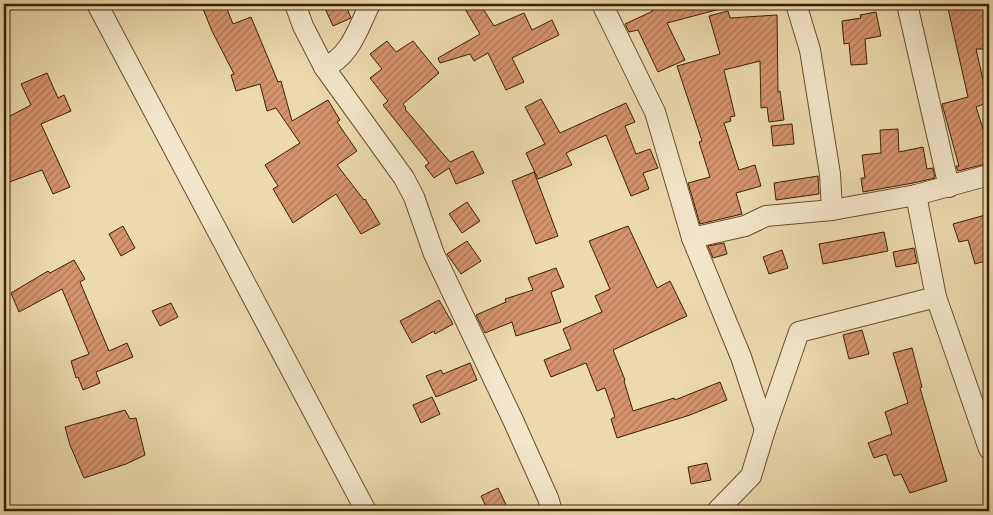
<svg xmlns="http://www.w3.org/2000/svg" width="993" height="515" viewBox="0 0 993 515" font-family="Alegreya,serif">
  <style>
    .building { fill: url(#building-hatch); stroke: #3d2004 }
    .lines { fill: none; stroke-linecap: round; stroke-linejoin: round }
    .minor-casing { stroke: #694e2e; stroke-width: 22 }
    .minor { stroke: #f3e6ca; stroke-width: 20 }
  </style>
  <defs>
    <pattern id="building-hatch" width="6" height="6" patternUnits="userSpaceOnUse" patternTransform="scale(1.25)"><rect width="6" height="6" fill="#d4936e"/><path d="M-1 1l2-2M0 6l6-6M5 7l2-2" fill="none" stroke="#ad7858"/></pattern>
  </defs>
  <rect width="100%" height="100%" fill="#ecd9ae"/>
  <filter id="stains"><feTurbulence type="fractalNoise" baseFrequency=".004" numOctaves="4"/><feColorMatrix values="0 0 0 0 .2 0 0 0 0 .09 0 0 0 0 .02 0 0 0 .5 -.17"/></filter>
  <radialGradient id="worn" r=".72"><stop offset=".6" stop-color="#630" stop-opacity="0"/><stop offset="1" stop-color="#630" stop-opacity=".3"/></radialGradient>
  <g class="building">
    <polygon points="201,4 225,4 233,24 251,17 278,82 281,81 292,121 328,100 340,120 337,122 357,151 337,165 364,200 365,199 380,224 361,234 336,194 293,223 273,189 278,186 265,165 300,143 276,108 267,111 260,84 236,91 231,75 234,74 212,31"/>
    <polygon points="323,4 345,4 351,18 333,26"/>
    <polygon points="462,4 480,4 494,26 524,13 532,30 552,20 559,35 512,58 524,82 506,90 488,53 474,61 470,54 440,63 438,58 480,34"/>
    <polygon points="650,4 719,4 720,9 667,23 685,60 658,72 638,30 629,32 625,24 653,11"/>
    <polygon points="947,4 989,4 989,49 976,49 984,84 989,82 989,102 976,107 989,147 984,148 989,163 958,171 956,166 959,166 942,104 968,97"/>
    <polygon points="728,11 730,18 777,15 778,92 780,91 784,120 769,122 767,107 761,108 760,61 724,70 735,116 730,117 731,121 724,123 739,170 755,165 761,186 736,193 742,214 700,224 688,183 710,177 699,142 702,141 677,66 720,54 709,16"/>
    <polygon points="876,12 881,36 865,39 867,64 851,65 849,43 844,44 842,21 861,18 860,15"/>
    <polygon points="387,41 396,52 413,41 439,73 403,104 406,108 405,109 450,162 473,151 484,173 456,184 449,168 434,178 425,166 429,163 383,105 388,101 370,78 382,69 370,54"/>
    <polygon points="47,73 58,98 64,95 71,111 41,124 70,187 53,194 42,170 4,184 4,119 31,105 21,84"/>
    <polygon points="541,99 560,133 626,103 635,122 625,126 636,154 650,149 658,168 643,173 649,189 631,196 606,135 566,153 572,165 538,179 526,153 545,144 525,107"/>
    <polygon points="792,124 794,144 773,146 771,126"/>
    <polygon points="898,129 899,152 923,147 927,169 933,168 935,178 913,183 863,192 861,178 865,178 862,155 881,153 880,130"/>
    <polygon points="534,172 558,236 536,244 512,181"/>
    <polygon points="818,176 819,194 776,200 774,183"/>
    <polygon points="467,202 480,221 462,233 449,214"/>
    <polygon points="989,214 989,260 975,264 968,240 959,242 953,224"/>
    <polygon points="123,226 135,248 121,256 109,234"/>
    <polygon points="628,226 657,288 670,281 687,316 613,350 625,380 624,381 633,411 674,398 675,400 720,382 727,400 690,415 617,438 611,419 615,417 605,388 597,391 586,363 551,377 544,360 571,349 563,329 602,312 595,296 610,289 589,241"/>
    <polygon points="884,232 888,251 823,264 819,244"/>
    <polygon points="467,241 481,261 461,274 447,254"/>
    <polygon points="724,243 727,254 713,258 708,246"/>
    <polygon points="914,248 917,263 896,267 893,252"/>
    <polygon points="782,250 788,268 769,274 763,257"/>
    <polygon points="74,260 85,279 80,282 109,351 127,343 133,357 96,372 100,383 83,390 78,377 76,378 71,361 89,354 62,289 19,312 11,293 48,271 50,273"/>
    <polygon points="556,268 564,287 551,292 561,322 516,336 512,322 485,333 476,315 506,302 505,299 533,290 528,278"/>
    <polygon points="439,300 453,324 435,334 434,331 412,343 400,321"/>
    <polygon points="171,303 178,317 160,326 152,311"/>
    <polygon points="862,330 869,354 849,359 843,335"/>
    <polygon points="912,348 922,387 920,388 947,481 910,493 901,474 894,476 886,454 874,458 868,443 892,434 885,412 908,403 893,353"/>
    <polygon points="470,363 477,380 436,397 426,376 441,370 443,374"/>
    <polygon points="432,397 440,414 421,423 413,405"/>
    <polygon points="125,410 130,419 136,418 145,455 126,464 84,478 70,445 65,427"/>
    <polygon points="707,463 711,480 691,484 688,467"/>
    <polygon points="498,488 509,511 488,511 481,496"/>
  </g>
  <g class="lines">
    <defs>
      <g id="minor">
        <polyline points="97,4 366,511"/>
        <polyline points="295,4 303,26 324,67 404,178 414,197 434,254 513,420 548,498 552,511"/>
        <polyline points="602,4 655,112 692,238 741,357 765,430"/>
        <polyline points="796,4 810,50 830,174 832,210"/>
        <polyline points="907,4 949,187"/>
        <path d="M324,67c26,-9 35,-41 46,-63"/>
        <polyline points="916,195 989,175"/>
        <polyline points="692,238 745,226 766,216 832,210 916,195 936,297 799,332 765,430 751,476 717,511"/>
        <polyline points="936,297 989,449"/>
      </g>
    </defs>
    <use href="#minor" class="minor-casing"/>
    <use href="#minor" class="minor"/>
  </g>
  <rect width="993" height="515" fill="none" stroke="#ecd9ae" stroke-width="20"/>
  <rect x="5" y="5" width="983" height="505" fill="none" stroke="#3d2004" stroke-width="2.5"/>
  <rect x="10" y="10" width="973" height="495" fill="none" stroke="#3d2004"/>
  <rect width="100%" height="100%" filter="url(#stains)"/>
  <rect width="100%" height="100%" fill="url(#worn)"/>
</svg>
